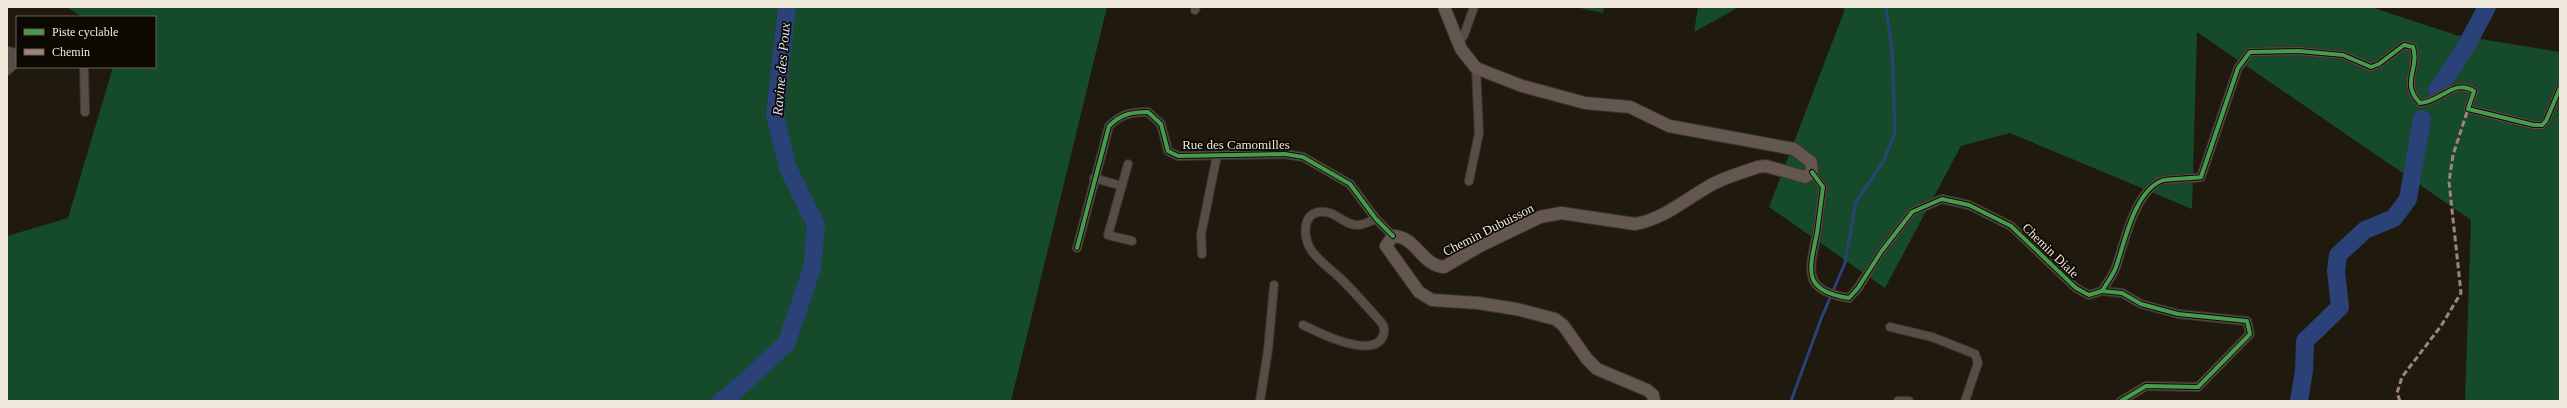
<svg xmlns="http://www.w3.org/2000/svg" width="2567" height="408" viewBox="0 0 2567 408" font-family="Georgia,serif">
  <style>
    .green { fill: #154a2a }
    .lines { fill: none; stroke-linecap: round; stroke-linejoin: round }
    .stream { stroke: #2a4278; stroke-width: 3 }
    .river { stroke: #2a4278; stroke-width: 18 }
    .minor-casing { stroke: #3b362c; stroke-width: 10 }
    .tertiary-casing { stroke: #3b362c; stroke-width: 12 }
    .secondary-casing { stroke: #3b362c; stroke-width: 14 }
    .minor { stroke: #574d47; stroke-width: 8 }
    .tertiary { stroke: #574d47; stroke-width: 10 }
    .secondary { stroke: #645750; stroke-width: 12 }
    .quiet { stroke: #a18479; stroke-width: 3; stroke-dasharray: 6 3; stroke-linecap: butt }
    .cycleway-casing { stroke: #0d0802; stroke-width: 6 }
    .cycleway { stroke: #469c4c; stroke-width: 4 }
    .labels { text-anchor: middle; stroke-width: 3.5; stroke-linejoin: round; paint-order: stroke }
    .street-label { font-size: 13px; fill: #f0e9db; stroke: #0d0802 }
    .water-label { font-size: 14px; font-style: italic; fill: #dbe5f7; stroke: #0d0802 }
  </style>
  <rect width="100%" height="100%" fill="#1f1a0d"/>
  <g class="green">
    <polygon points="67,7 1107,7 1011,401 7,401 7,236 68,218 113,67 155,67 155,17 82,17"/>
    <polygon points="1575,7 1604,7 1603,13"/>
    <polygon points="1698,7 1739,7 1694,32"/>
    <polygon points="1838,7 2371,7 2456,35 2560,52 2560,401 2465,401 2471,220 2197,32 2192,209 2010,133 1961,146 1885,288 1769,207 1845,9"/>
  </g>
  <g class="lines">
    <polyline class="stream" points="1791,401 1821,319 1845,263 1856,202 1883,162 1895,134 1892,50 1886,7"/>
    <g class="river">
      <polyline points="2437,90 2464,50 2487,7"/>
      <polyline points="721,401 726,399 786,344 812,269 816,225 788,168 775,115 787,7"/>
      <polyline points="2299,401 2304,371 2305,341 2340,307 2336,271 2338,255 2365,230 2394,218 2408,199 2422,119"/>
    </g>
    <defs>
      <g id="minor">
        <polyline points="1195,10 1196,7"/>
        <polyline points="1458,43 1464,35 1474,7"/>
        <polyline points="84,67 85,112"/>
        <polyline points="1128,164 1108,235 1132,241"/>
        <path d="M1812,172l11,15c-2,16 -4,31 -6,46 -8,38 -15,58 32,65l9,-10 23,-36 31,-40 30,-13 27,6 42,21 65,62 13,7 13,-4 20,2 19,11 37,10 69,7 3,13 -52,53 -52,-1 -25,15"/>
        <polyline points="1094,178 1122,186"/>
        <polyline points="1469,181 1479,133 1476,68"/>
        <path d="M1077,248l32,-122c12,-12 22,-14 39,-14l13,12 7,27 10,5 107,-2 18,3 47,27 26,35 17,17"/>
        <polyline points="1202,254 1201,235 1217,155"/>
        <path d="M2102,291c5,-8 11,-16 14,-24 9,-26 18,-74 45,-86 7,-3 30,-2 40,-4l37,-109 12,-16 49,-1 44,4 28,12 8,-3 25,-19 9,2c7,22 -13,36 7,56 21,-1 34,-25 54,-12l-6,18 66,16h8l4,-4 14,-33"/>
        <path d="M1303,325c16,8 70,35 80,11 2,-5 2,-9 -2,-14 -14,-15 -27,-31 -42,-45 -10,-9 -20,-16 -28,-27 -7,-12 -10,-35 8,-38 16,-3 25,14 39,13 6,0 12,-4 18,-6"/>
        <polyline points="1890,327 1932,337 1975,354 1978,363 1965,401"/>
        <polyline points="1260,401 1268,350 1274,285"/>
        <polyline points="1898,401 1909,401"/>
      </g>
      <polyline id="tertiary" points="7,52 12,53 14,63 7,70"/>
      <path id="secondary" d="M1444,7l17,42 15,19 46,18 63,17 45,4 39,19 125,23 17,13 1,10 -7,5 -39,-11 -8,1c-17,6 -37,11 -52,21 -24,14 -43,31 -71,36l-74,-11 -21,4 -60,29 -36,21c-22,-1 -28,-31 -51,-31l-7,10 33,46 13,8 46,3 38,6 39,10 8,6 24,34 10,10 50,21 6,5 1,6"/>
    </defs>
    <use href="#minor" class="minor-casing"/>
    <use href="#tertiary" class="tertiary-casing"/>
    <use href="#secondary" class="secondary-casing"/>
    <use href="#minor" class="minor"/>
    <use href="#tertiary" class="tertiary"/>
    <use href="#secondary" class="secondary"/>
    <polyline class="quiet" points="2400,401 2397,393 2402,377 2441,326 2461,293 2449,182 2453,155 2468,109"/>
    <defs>
      <g id="cycleway">
        <path d="M1812,172l11,15c-2,16 -4,31 -6,46 -8,38 -15,58 32,65l9,-10 23,-36 31,-40 30,-13 27,6 42,21 65,62 13,7 13,-4 20,2 19,11 37,10 69,7 3,13 -52,53 -52,-1 -25,15"/>
        <path d="M1077,248l32,-122c12,-12 22,-14 39,-14l13,12 7,27 10,5 107,-2 18,3 47,27 26,35 17,17"/>
        <path d="M2102,291c5,-8 11,-16 14,-24 9,-26 18,-74 45,-86 7,-3 30,-2 40,-4l37,-109 12,-16 49,-1 44,4 28,12 8,-3 25,-19 9,2c7,22 -13,36 7,56 21,-1 34,-25 54,-12l-6,18 66,16h8l4,-4 14,-33"/>
      </g>
    </defs>
    <use href="#cycleway" class="cycleway-casing"/>
    <use href="#cycleway" class="cycleway"/>
  </g>
  <g class="labels">
    <g class="street-label">
      <text x="1236" y="149">Rue des Camomilles</text>
      <text transform="translate(1488 229) rotate(-27)" y="5">Chemin Dubuisson</text>
      <text transform="translate(2051 250) rotate(44)" y="5">Chemin Diale</text>
    </g>
    <g class="water-label">
      <text transform="translate(781 69) rotate(-85)" y="5">Ravine des Poux</text>
    </g>
  </g>
  <rect width="2567" height="408" fill="none" stroke="#f0e9db" stroke-width="16"/>
  <rect x="16" y="16" width="140" height="52" fill="#0d0802" stroke="#686259"/>
  <rect x="24" y="29" width="20" height="6" fill="#469c4c" stroke="#686259"/>
  <text x="52" y="36" font-size="12" fill="#f0e9db">Piste cyclable</text>
  <rect x="24" y="49" width="20" height="6" fill="#a18479" stroke="#686259"/>
  <text x="52" y="56" font-size="12" fill="#f0e9db">Chemin</text>
</svg>
